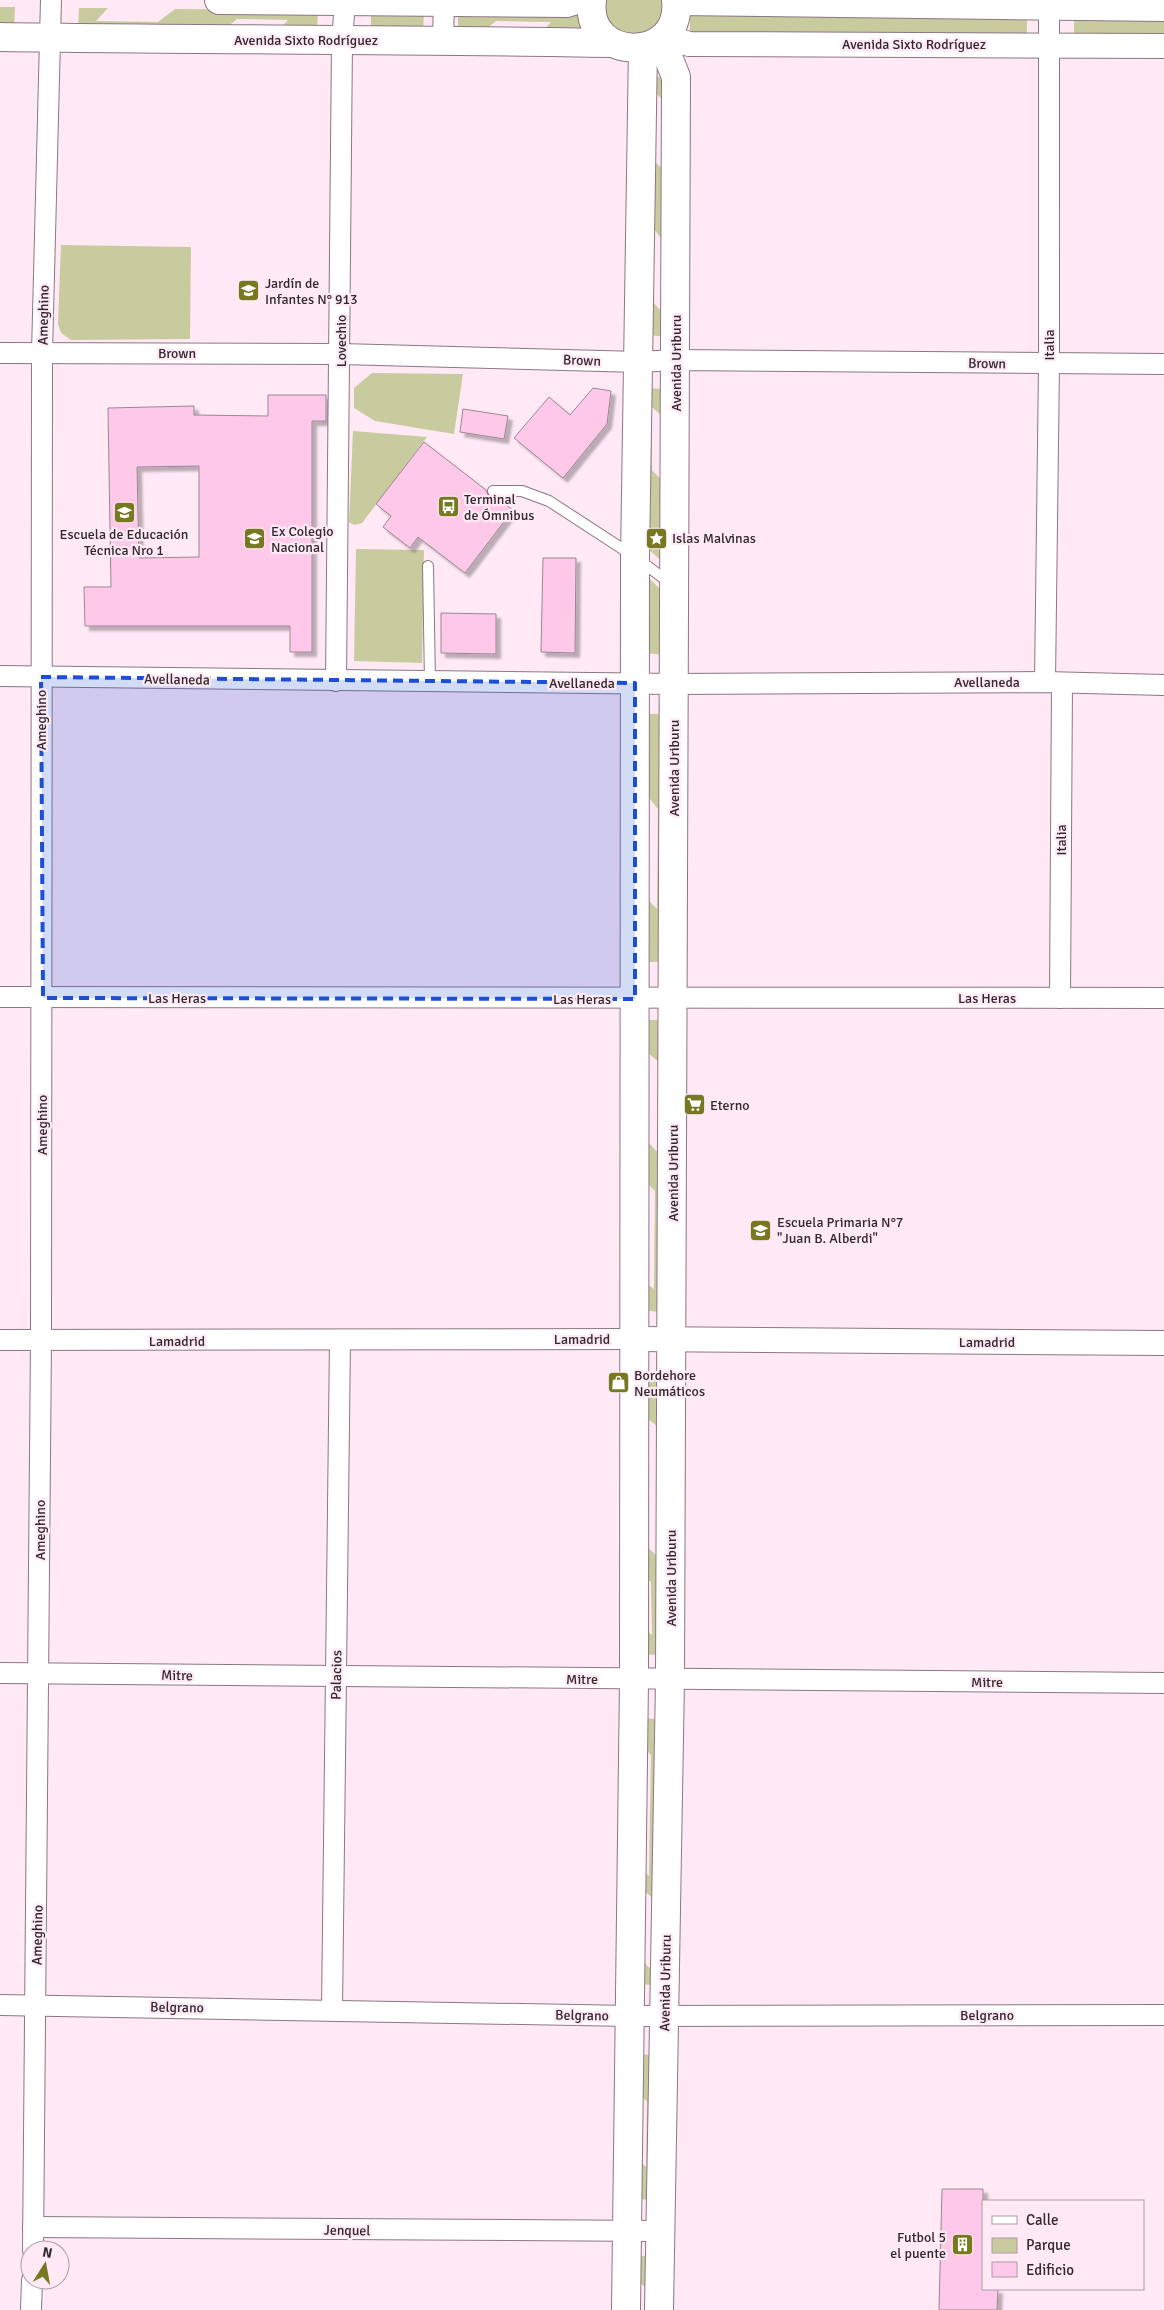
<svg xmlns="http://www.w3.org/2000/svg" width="1164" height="2310" viewBox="0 0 1164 2310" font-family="Signika,sans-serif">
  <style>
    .green { fill: #c8cb9e }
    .building { fill: #fec9e9; stroke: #9c8593; fill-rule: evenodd; filter: url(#shadow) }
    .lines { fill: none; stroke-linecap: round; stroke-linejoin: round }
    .service-casing { stroke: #8c7683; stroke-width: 12 }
    .minor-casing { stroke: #8c7683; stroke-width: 22 }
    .tertiary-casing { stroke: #8c7683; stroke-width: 26 }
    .secondary-casing { stroke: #8c7683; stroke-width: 30 }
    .service { stroke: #fff; stroke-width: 10 }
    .minor { stroke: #fff; stroke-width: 20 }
    .tertiary { stroke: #fff; stroke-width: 24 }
    .secondary { stroke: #fff; stroke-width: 28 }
    .marked { fill: #1d4ed8; fill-opacity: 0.2; stroke: #1d4ed8; stroke-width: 4; stroke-dasharray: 10 6; stroke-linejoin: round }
    .labels { text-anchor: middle; stroke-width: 4.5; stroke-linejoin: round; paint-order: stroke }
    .street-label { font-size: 14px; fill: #31282d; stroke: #fee9f5 }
    .poi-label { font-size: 14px; fill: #31282d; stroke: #fee9f5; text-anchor: start }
  </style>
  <defs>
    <filter id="shadow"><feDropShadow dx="4.5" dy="4.5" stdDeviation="1" flood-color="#0004"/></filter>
  </defs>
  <rect width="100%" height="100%" fill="#fee9f5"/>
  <g class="green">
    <path d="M604,0h64l-8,27 -29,10c-21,-11 -25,-13 -27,-37z"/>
    <polygon points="0,7 15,7 14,30 0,30"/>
    <polygon points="79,8 108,8 96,21 158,22 175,9 318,10 317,33 276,33 288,20 237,19 221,32 78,31"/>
    <polygon points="371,10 424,11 423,34 371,33"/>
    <polygon points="458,11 583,12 590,28 539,35 551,22 496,21 480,34 458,34"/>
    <polygon points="690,14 1027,15 1027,38 690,37"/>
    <polygon points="1074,15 1164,15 1164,39 1074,38"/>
    <polygon points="649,76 669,78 669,106 654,91 653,160 668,174 667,337 648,335 648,297 662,312 662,240 648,220"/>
    <polygon points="61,245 191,247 190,339 71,340 61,333 58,324"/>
    <polygon points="372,373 463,374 454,434 375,421 354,408 354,388"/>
    <polygon points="647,388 666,389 666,420 652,407 652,470 666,485 665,564 646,547"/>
    <polygon points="353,431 427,437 362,523 354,525 349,522"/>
    <polygon points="356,549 424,550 422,663 354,661"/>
    <polygon points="646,575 665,594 664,655 646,653"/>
    <polygon points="645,714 664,714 662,962 644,962 644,896 657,909 658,809 645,793"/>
    <polygon points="643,1020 662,1020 661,1064 648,1053 648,1142 660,1155 659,1312 642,1310 642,1281 654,1289 655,1191 642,1178"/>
    <polygon points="641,1378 659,1379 658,1427 646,1417 644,1544 657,1556 657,1655 639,1654 639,1623 652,1635 651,1582 640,1573"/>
    <polygon points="639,1718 656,1719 655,1900 642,1889 641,1960 654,1972 654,1985 637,1984 638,1866 649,1876 651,1755 639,1742"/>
    <polygon points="637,2054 654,2055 652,2200 636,2199 636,2157 646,2167 647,2102 637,2090"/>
    <polygon points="635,2256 652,2256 652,2292 640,2283"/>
  </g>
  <g class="building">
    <polygon points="593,388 611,391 607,424 563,478 514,438 549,397 570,415"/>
    <path d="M268,395h58v26h-14v231h-22v-26h-205l-1,-39h27l-3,-179 86,-2v9l74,1zM199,466v91l-60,1 -2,-91z"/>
    <polygon points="463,409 508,416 504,439 460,432"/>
    <polygon points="424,442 486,490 489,497 496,498 513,510 465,573 418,537 410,548 383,527 391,516 376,504"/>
    <polygon points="543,558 576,558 575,653 541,652"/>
    <polygon points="441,613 496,614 496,654 441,653"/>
    <polygon points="942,2189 983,2189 983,2289 998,2289 997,2310 939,2310"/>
  </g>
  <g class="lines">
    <defs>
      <g id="service">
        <polyline points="493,491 522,491 549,501 635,557 670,583"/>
        <polyline points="428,566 430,682"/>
      </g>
      <g id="minor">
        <polyline points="443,39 444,0"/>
        <polyline points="0,353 341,354 639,362 676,360 1164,364"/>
        <polyline points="0,676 674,684 1045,682 1164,685"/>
        <polyline points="336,681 342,41 345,2"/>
        <polyline points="1045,682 1049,364 1049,9"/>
        <polyline points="0,997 1164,998"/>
        <polyline points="1060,998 1062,683"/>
        <polyline points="0,1340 636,1339"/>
        <polyline points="0,1673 1164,1683"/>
        <polyline points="0,2005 631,2016 1164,2015"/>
        <polyline points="332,2010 340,1340"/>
        <polyline points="33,2227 660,2231"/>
        <polyline points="33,2250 41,1341 42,353 51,0"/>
        <polyline points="31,2310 32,2280"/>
      </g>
      <g id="tertiary">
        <polyline points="676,3 1164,9"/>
        <polyline points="665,36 689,44 1164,46"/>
        <polyline points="636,1339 1164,1343"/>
      </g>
      <g id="secondary">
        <polyline points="219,0 567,3 576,0"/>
        <path d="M592,0c-8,63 91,64 84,0"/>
        <path d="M0,37c204,3 408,2 612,6"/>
        <polyline points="626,2310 634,1680 635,557 643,47"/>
        <polyline points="659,2310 670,1680 676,77 661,39"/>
      </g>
    </defs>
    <use href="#service" class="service-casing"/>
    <use href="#minor" class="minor-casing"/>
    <use href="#tertiary" class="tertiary-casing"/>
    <use href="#secondary" class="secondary-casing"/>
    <use href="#service" class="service"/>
    <use href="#minor" class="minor"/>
    <use href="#tertiary" class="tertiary"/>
    <use href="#secondary" class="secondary"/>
  </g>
  <path class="marked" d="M41,677l594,6v316l-592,-1z"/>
  <defs>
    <symbol id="school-square" viewBox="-11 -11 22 22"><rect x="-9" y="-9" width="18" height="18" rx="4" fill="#777921" stroke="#fee9f5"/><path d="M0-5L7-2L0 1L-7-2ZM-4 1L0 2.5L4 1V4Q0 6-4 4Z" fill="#fff"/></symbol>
    <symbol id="bus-square" viewBox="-11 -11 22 22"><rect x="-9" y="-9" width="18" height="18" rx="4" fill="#777921" stroke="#fee9f5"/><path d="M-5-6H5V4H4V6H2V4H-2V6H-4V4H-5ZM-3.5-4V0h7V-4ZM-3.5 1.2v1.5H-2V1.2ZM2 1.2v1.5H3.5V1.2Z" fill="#fff"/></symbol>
    <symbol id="sight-square" viewBox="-11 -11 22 22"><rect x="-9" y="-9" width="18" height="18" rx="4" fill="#777921" stroke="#fee9f5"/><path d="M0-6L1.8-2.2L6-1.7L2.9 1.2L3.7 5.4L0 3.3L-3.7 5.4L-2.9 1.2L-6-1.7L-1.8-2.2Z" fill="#fff"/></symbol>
    <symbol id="supermarket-square" viewBox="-11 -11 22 22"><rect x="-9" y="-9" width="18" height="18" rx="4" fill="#777921" stroke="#fee9f5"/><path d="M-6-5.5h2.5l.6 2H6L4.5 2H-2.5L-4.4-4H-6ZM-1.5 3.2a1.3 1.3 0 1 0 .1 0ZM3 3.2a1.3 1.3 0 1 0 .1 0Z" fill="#fff"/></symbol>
    <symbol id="shop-square" viewBox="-11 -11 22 22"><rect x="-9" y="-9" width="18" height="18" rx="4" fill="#777921" stroke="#fee9f5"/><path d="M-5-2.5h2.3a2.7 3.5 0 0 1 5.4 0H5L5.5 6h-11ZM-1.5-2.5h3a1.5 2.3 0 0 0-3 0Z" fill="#fff"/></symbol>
    <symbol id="building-square" viewBox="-11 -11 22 22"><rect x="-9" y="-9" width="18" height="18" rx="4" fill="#777921" stroke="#fee9f5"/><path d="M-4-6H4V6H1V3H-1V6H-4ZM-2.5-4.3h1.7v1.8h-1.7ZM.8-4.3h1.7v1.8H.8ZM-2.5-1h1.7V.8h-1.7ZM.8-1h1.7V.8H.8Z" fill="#fff"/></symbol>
  </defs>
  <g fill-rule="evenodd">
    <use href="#school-square" x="236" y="278" width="25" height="25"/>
    <use href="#bus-square" x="436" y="494" width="25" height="25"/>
    <use href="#school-square" x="112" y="500" width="25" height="25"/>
    <use href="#sight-square" x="644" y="526" width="25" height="25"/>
    <use href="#school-square" x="242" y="526" width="25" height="25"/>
    <use href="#supermarket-square" x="682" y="1092" width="25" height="25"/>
    <use href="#school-square" x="748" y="1218" width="25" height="25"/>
    <use href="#shop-square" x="606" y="1370" width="25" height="25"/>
    <use href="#building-square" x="950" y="2232" width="25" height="25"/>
  </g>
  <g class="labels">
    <g class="street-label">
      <text x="306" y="45">Avenida Sixto Rodríguez</text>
      <text x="914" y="49">Avenida Sixto Rodríguez</text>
      <text transform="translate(43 315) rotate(-89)" y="5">Ameghino</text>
      <text transform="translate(341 341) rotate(-90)" y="5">Lovechio</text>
      <text transform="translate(1049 345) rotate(-90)" y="5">Italia</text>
      <text x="177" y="358">Brown</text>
      <text transform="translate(582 360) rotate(2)" y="5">Brown</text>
      <text transform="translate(676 363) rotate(-90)" y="5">Avenida Uriburu</text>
      <text transform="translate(987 363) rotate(1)" y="5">Brown</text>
      <text transform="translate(177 679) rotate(1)" y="5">Avellaneda</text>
      <text x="987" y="687">Avellaneda</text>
      <text x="582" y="688">Avellaneda</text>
      <text transform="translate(41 720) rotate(-90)" y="5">Ameghino</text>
      <text transform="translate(674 768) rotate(-90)" y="5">Avenida Uriburu</text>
      <text transform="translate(1061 840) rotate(-90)" y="5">Italia</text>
      <text x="177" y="1003">Las Heras</text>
      <text x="987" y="1003">Las Heras</text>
      <text x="582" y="1004">Las Heras</text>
      <text transform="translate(42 1125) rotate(-90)" y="5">Ameghino</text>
      <text transform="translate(673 1173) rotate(-90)" y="5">Avenida Uriburu</text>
      <text x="582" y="1344">Lamadrid</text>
      <text x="177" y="1346">Lamadrid</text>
      <text x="987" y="1347">Lamadrid</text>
      <text transform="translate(40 1530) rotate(-90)" y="5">Ameghino</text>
      <text transform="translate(671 1578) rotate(-90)" y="5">Avenida Uriburu</text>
      <text transform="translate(177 1675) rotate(1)" y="5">Mitre</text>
      <text transform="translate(336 1675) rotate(-89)" y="5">Palacios</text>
      <text x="582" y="1684">Mitre</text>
      <text x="987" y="1687">Mitre</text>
      <text transform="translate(37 1935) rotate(-89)" y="5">Ameghino</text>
      <text transform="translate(665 1983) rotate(-89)" y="5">Avenida Uriburu</text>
      <text transform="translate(177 2007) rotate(1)" y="5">Belgrano</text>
      <text transform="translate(582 2015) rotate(1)" y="5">Belgrano</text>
      <text x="987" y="2020">Belgrano</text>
      <text transform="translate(347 2230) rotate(1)" y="5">Jenquel</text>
    </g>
    <g class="poi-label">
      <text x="265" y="288">Jardín de<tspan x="265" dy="16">Infantes N° 913</tspan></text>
      <text x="464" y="504">Terminal<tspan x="464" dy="16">de Ómnibus</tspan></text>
      <text x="271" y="536">Ex Colegio<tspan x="271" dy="16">Nacional</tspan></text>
      <text x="124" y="539" text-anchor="middle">Escuela de Educación<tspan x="124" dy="16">Técnica Nro 1</tspan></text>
      <text x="672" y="543">Islas Malvinas</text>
      <text x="710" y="1110">Eterno</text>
      <text x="777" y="1227">Escuela Primaria N°7<tspan x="777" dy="16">"Juan B. Alberdi"</tspan></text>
      <text x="634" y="1380">Bordehore<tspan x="634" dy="16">Neumáticos</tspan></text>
      <text x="946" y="2242" text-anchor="end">Futbol 5<tspan x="946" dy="16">el puente</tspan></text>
    </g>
  </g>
  <rect x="982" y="2200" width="162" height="90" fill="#fee9f5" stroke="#ac9ca5"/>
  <rect x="992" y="2216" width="25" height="8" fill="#ffffff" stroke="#ac9ca5"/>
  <text x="1026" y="2225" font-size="15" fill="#31282d">Calle</text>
  <rect x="992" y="2238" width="25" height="15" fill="#c8cb9e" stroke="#ac9ca5"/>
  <text x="1026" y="2250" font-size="15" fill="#31282d">Parque</text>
  <rect x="992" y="2262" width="25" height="15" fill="#fec9e9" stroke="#ac9ca5"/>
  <text x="1026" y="2275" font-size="15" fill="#31282d">Edificio</text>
  <g transform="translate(45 2265) rotate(11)"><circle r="24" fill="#fee9f5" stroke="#ac9ca5"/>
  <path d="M0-4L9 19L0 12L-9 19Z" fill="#777921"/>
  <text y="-8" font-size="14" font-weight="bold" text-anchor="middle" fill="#31282d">N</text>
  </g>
</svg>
